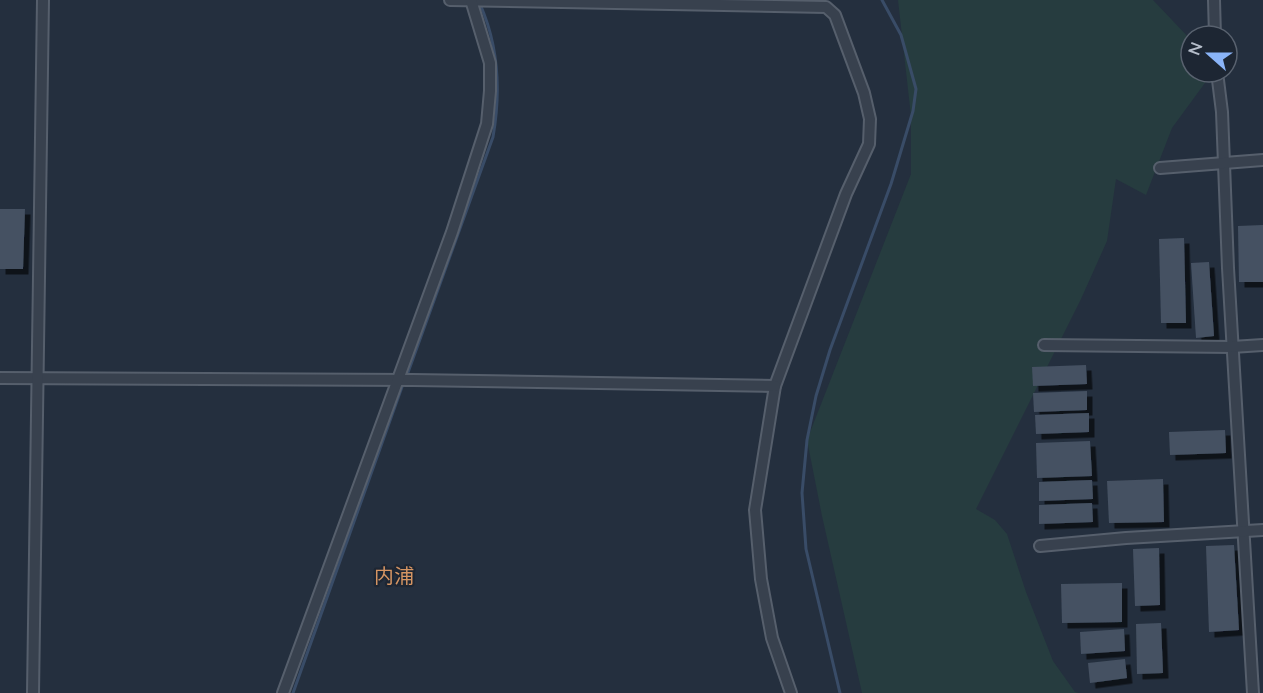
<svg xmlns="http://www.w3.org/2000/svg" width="1263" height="693" viewBox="0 0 1263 693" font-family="Lato,'Noto Sans JP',sans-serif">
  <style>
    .green { fill: #263c3f }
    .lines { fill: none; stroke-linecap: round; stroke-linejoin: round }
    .stream { stroke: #394c67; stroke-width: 3 }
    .building { fill: #455162; filter: url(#shadow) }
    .street-casing { stroke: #565f6c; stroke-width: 14 }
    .street { stroke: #38414e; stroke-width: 10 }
    .labels { text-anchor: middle; stroke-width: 4.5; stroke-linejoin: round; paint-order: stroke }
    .neighbourhood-label { font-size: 20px; fill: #d59563; stroke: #1d2633 }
  </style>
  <defs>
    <filter id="shadow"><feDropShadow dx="5.5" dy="5.5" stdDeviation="0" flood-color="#0009"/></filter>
  </defs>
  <rect width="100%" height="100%" fill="#242f3e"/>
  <polygon class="green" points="898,0 1153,0 1191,40 1191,72 1213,72 1172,128 1146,195 1116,179 1107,241 1081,299 976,509 995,520 1007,534 1026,592 1053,661 1075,692 1079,693 862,693 822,516 807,440 911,174 911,116"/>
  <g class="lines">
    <g class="stream">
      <path d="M406,378l87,-241c8,-46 6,-90 -13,-133"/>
      <polyline points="293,693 403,384"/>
      <polyline points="840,693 806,549 802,493 807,440 816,396 830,350 891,184 913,111 916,89 901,35 882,0"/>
    </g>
  </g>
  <g class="building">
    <polygon points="0,209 25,209 23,269 0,269"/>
    <polygon points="1263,225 1263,282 1239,282 1238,226"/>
    <polygon points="1184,238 1186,323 1161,323 1159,239"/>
    <polygon points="1209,262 1214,336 1196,338 1191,263"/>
    <polygon points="1086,365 1087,384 1033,386 1032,367"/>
    <polygon points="1087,391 1087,410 1034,412 1033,393"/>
    <polygon points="1089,413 1089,432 1036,434 1035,415"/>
    <polygon points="1225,430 1226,453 1170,455 1169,432"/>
    <polygon points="1090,441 1092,476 1037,478 1036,443"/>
    <polygon points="1163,479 1164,522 1109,523 1107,481"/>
    <polygon points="1092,480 1093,499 1039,501 1039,482"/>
    <polygon points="1092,503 1093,522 1039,524 1039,505"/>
    <polygon points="1234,545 1239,630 1209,632 1206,546"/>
    <polygon points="1159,548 1160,605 1135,606 1133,549"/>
    <polygon points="1122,583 1122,622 1062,623 1061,584"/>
    <polygon points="1161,623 1163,673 1137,674 1136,624"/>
    <polygon points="1124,629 1125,651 1081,654 1080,632"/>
    <polygon points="1125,659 1127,678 1090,683 1088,663"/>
  </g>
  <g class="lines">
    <defs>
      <g id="street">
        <polyline points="450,0 826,7 835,15 864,93 870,119 869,144 846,194 775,386 755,510 761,579 772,638 791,693"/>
        <polyline points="1214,0 1215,36"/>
        <polyline points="1217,72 1222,112 1228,268 1253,693"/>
        <polyline points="1160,168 1263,160"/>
        <polyline points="1044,345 1232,347 1263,345"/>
        <polyline points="0,378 413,380 775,386"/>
        <polyline points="1040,546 1126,538 1263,530"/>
        <polyline points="33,693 43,0"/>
        <polyline points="283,693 452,232 487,124 490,91 490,63 471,0"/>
      </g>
    </defs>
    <use href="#street" class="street-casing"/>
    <use href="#street" class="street"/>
  </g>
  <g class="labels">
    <g class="neighbourhood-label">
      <text x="394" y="583">内浦</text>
    </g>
  </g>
  <g transform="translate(1209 54) rotate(291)"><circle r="28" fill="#1d2633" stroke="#59626f" stroke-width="1.5"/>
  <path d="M0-4.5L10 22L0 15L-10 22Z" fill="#8ab4f8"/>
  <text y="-9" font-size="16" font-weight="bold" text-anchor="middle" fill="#b4bcc9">N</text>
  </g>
</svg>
